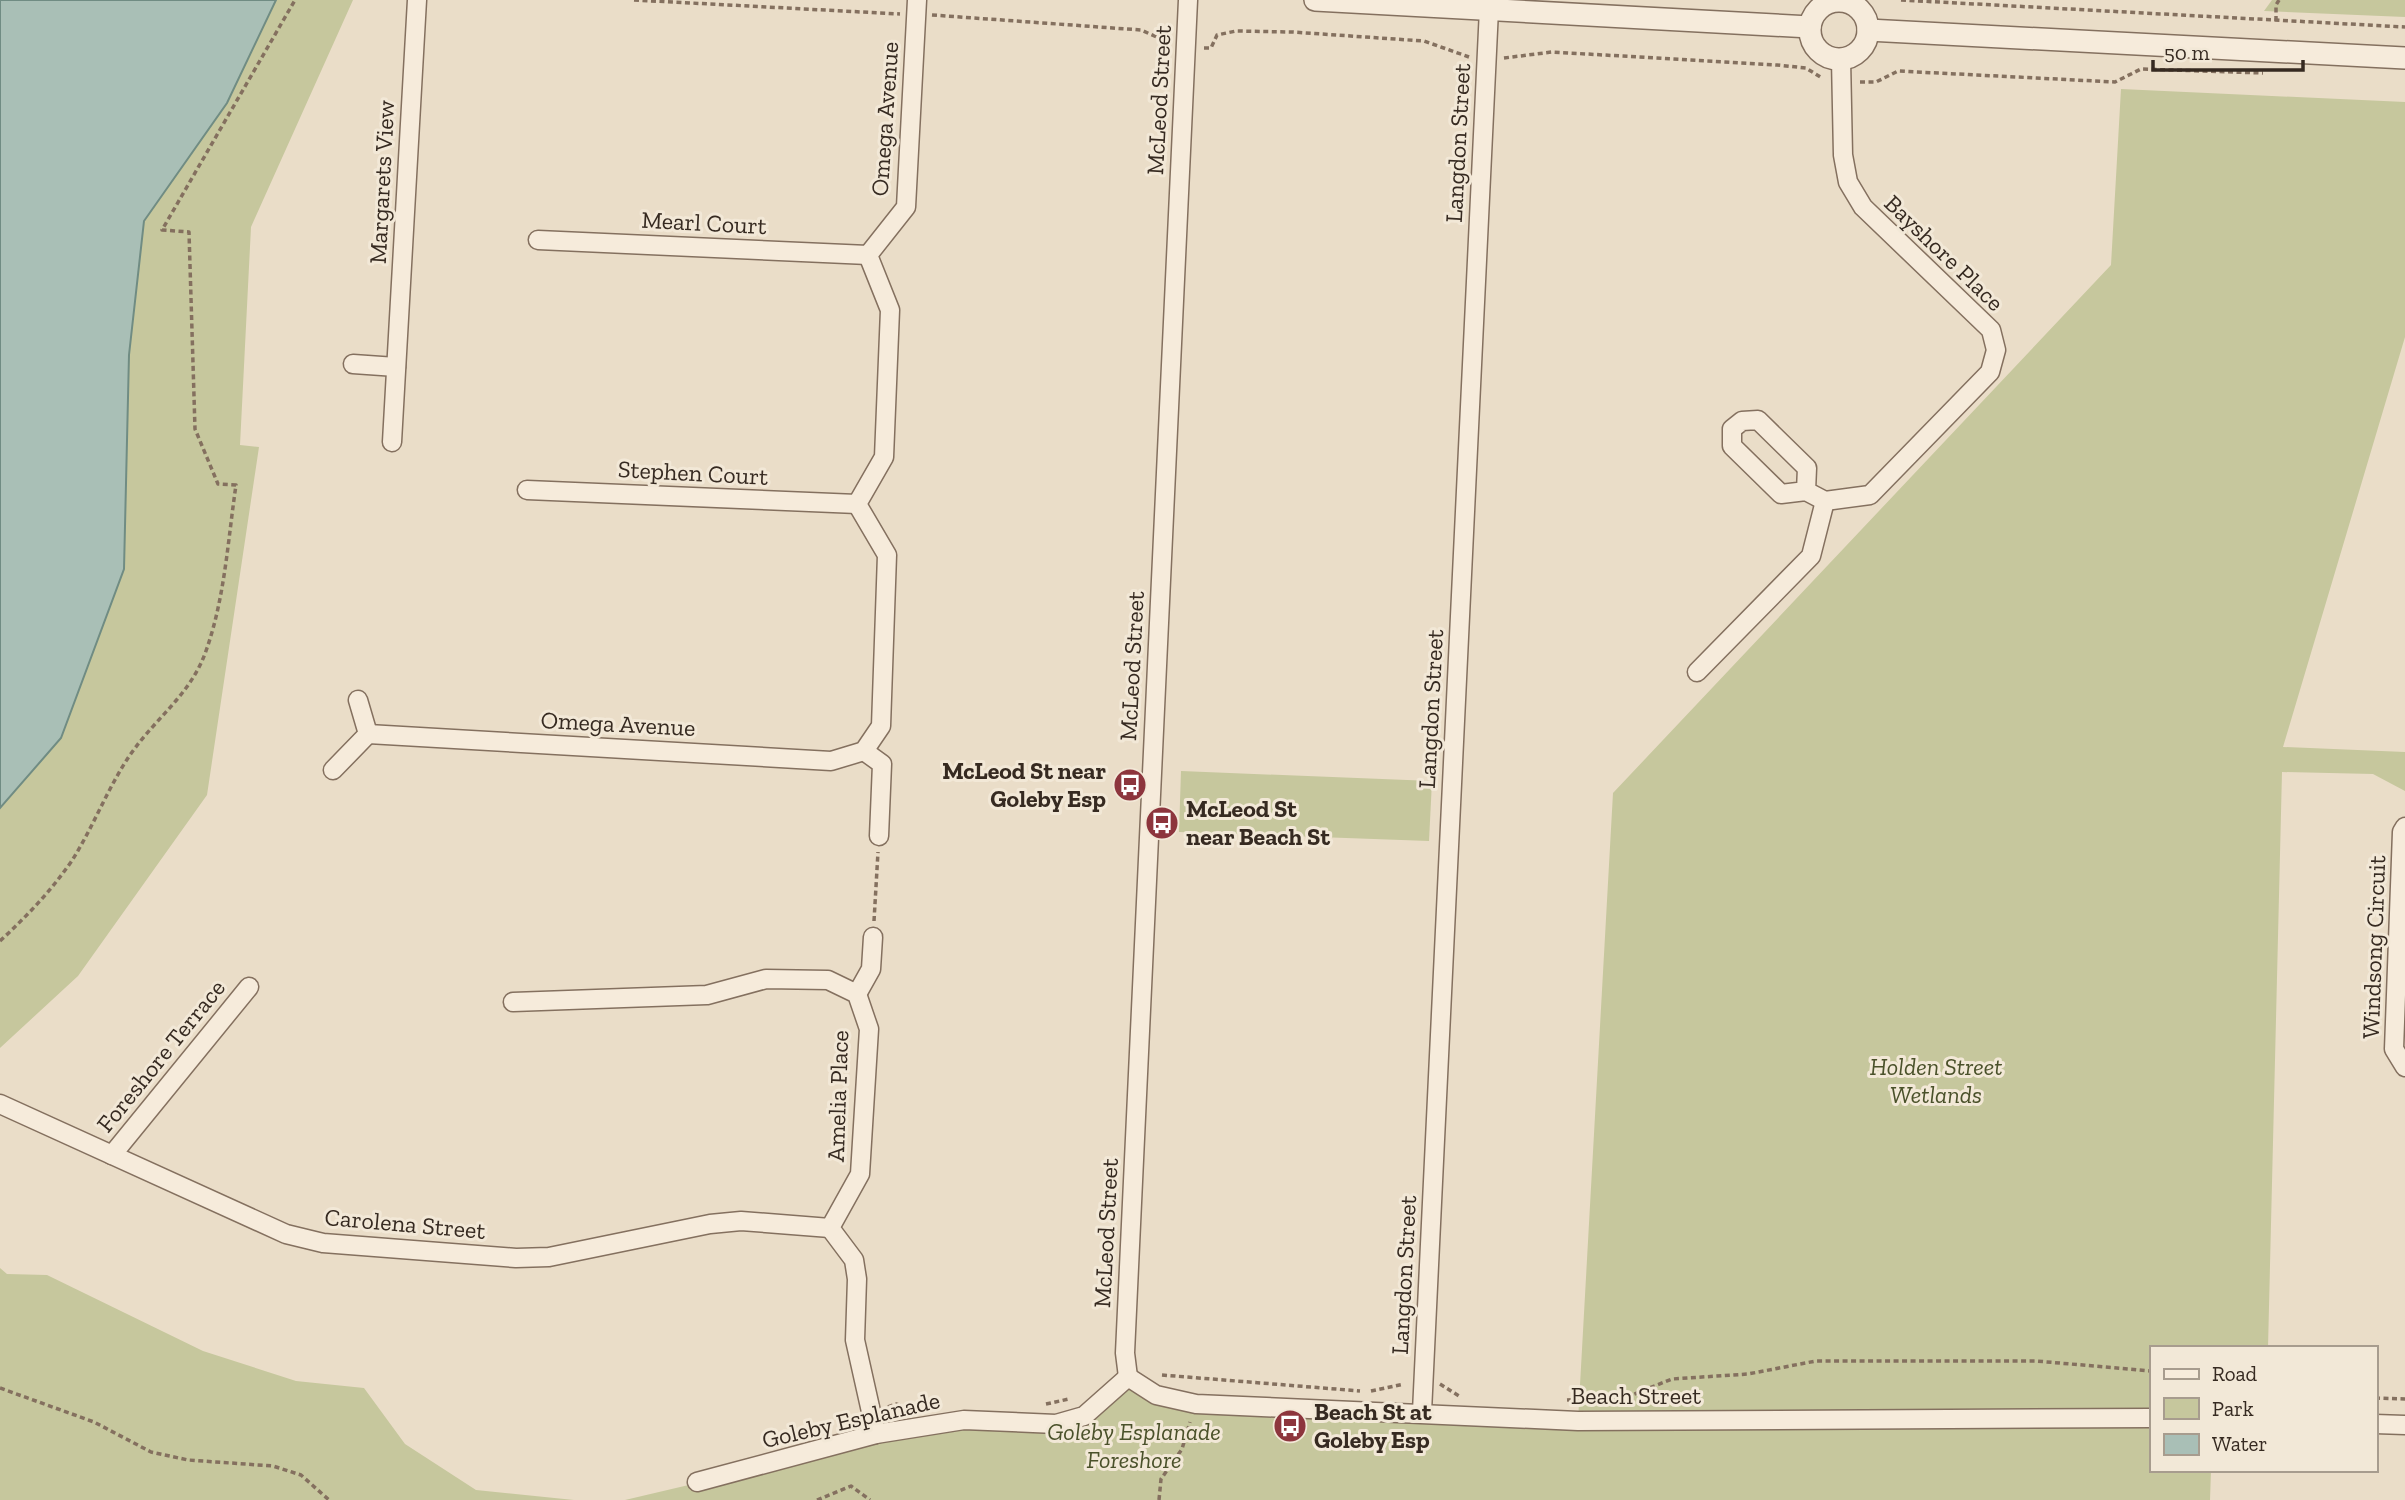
<svg xmlns="http://www.w3.org/2000/svg" width="2405" height="1500" viewBox="0 0 2405 1500" font-family="'Zilla Slab',serif">
  <style>
    .green { fill: #c6c79d }
    .water { fill: #a9bfb6; stroke: #708c83; stroke-width: 2 }
    .lines { fill: none; stroke-linecap: round; stroke-linejoin: round }
    .minor-casing { stroke: #84705f; stroke-width: 21 }
    .tertiary-casing { stroke: #84705f; stroke-width: 24 }
    .path { stroke: #84705f; stroke-width: 3.5; stroke-dasharray: 5 3.5; stroke-linecap: butt }
    .minor { stroke: #f6ebdb; stroke-width: 18 }
    .tertiary { stroke: #f6ebdb; stroke-width: 21 }
    .labels { text-anchor: middle; stroke-width: 6; stroke-linejoin: round; paint-order: stroke }
    .street-label { font-size: 24px; fill: #362a21; stroke: #f2e8d7 }
    .poi-label { font-size: 24px; font-weight: bold; fill: #362a21; stroke: #f2e8d7; text-anchor: start }
    .park-label { font-size: 24px; font-style: italic; fill: #4a512a; stroke: #f2e8d7 }
  </style>
  <rect width="100%" height="100%" fill="#eaddc8"/>
  <g class="green">
    <polygon points="0,0 353,0 251,227 240,445 259,447 207,795 78,976 0,1048"/>
    <polygon points="2272,0 2405,0 2405,17 2264,11"/>
    <polygon points="2121,89 2405,102 2405,337 2283,747 2405,752 2405,791 2373,774 2282,772 2268,1348 2151,1348 2151,1470 2211,1470 2210,1500 625,1500 964,1420 1056,1424 1128,1377 1156,1395 1578,1421 1613,793 2111,265"/>
    <polygon points="1181,771 1432,781 1429,841 1179,832"/>
    <polygon points="0,1268 7,1274 47,1275 203,1351 296,1381 364,1388 405,1444 476,1490 574,1500 0,1500"/>
  </g>
  <polygon class="water" points="0,0 276,0 227,103 144,221 129,355 124,569 61,738 0,808"/>
  <g class="lines">
    <defs>
      <g id="minor">
        <polyline points="538,240 868,255"/>
        <polyline points="353,364 396,367"/>
        <polyline points="392,442 417,0"/>
        <polyline points="527,490 857,504"/>
        <polyline points="1806,491 1807,468 1758,420 1742,421 1732,429 1732,446 1781,494 1806,491 1825,501 1870,495 1990,372 1996,350 1991,330 1863,207 1848,182 1843,155 1841,59"/>
        <polyline points="1697,672 1811,556 1825,501"/>
        <polyline points="368,734 831,761 864,751 881,726 887,555 857,504 884,457 890,310 868,255 906,207 917,0"/>
        <polyline points="864,751 882,764 879,836"/>
        <polyline points="333,770 368,734 358,700"/>
        <polyline points="2405,827 2402,832 2394,1049 2405,1067"/>
        <polyline points="857,994 871,969 873,937"/>
        <polyline points="513,1002 707,995 766,979 828,980 857,994 869,1029 860,1174 830,1228 854,1260 857,1279 855,1340 876,1434"/>
        <polyline points="0,1104 286,1234 323,1243 516,1258 549,1257 710,1224 741,1221 830,1228"/>
        <polyline points="112,1155 249,987"/>
        <polyline points="1128,1377 1125,1353 1188,0"/>
        <polyline points="1128,1377 1156,1395 1196,1404 1578,1421 2151,1418"/>
        <polyline points="1422,1412 1489,9"/>
        <polyline points="2375,1424 2405,1425"/>
        <polyline points="697,1482 876,1434 964,1420 1056,1424 1084,1416 1128,1377"/>
      </g>
      <g id="tertiary">
        <polyline points="1315,0 1810,27"/>
        <circle cx="1839" cy="30" r="29"/>
        <polyline points="1868,30 2405,58"/>
      </g>
    </defs>
    <use href="#minor" class="minor-casing"/>
    <use href="#tertiary" class="tertiary-casing"/>
    <g class="path">
      <polyline points="634,0 900,14"/>
      <polyline points="1901,0 2405,27"/>
      <polyline points="932,15 1141,30 1170,43"/>
      <polyline points="2276,21 2276,5 2279,0"/>
      <polyline points="1204,48 1211,48 1217,35 1236,31 1292,32 1424,41 1469,57"/>
      <polyline points="1504,58 1552,52 1777,65 1806,68 1822,78"/>
      <polyline points="1860,82 1876,82 1898,71 2115,82 2141,69 2263,73"/>
      <polyline points="874,921 878,852"/>
      <path d="M0,941c27,-25 50,-49 71,-79 22,-34 36,-73 59,-107 27,-39 62,-61 77,-107 18,-52 21,-109 29,-163l-18,-1 -23,-55 -6,-197 -27,-2 133,-230"/>
      <polyline points="1162,1375 1360,1391"/>
      <polyline points="1440,1384 1459,1396"/>
      <polyline points="0,1388 94,1422 151,1452 188,1460 273,1466 301,1475 329,1500"/>
      <polyline points="1371,1391 1404,1384"/>
      <polyline points="2375,1398 2405,1399"/>
      <polyline points="1567,1400 1627,1397 1672,1379 1748,1374 1816,1361 2036,1361 2151,1371"/>
      <polyline points="1046,1404 1069,1399"/>
      <polyline points="888,1407 896,1404 910,1408"/>
      <polyline points="817,1500 851,1486 870,1500"/>
      <polyline points="1159,1500 1161,1479 1182,1449 1190,1422"/>
    </g>
    <use href="#minor" class="minor"/>
    <use href="#tertiary" class="tertiary"/>
  </g>
  <defs>
    <symbol id="bus-disc" viewBox="-11 -11 22 22"><circle r="9.5" fill="#8d353d" stroke="#f2e8d7"/><path d="M-5-6H5V4H4V6H2V4H-2V6H-4V4H-5ZM-3.5-4V0h7V-4ZM-3.5 1.2v1.5H-2V1.2ZM2 1.2v1.5H3.5V1.2Z" fill="#fff"/></symbol>
  </defs>
  <g fill-rule="evenodd">
    <use href="#bus-disc" x="1111" y="766" width="38" height="38"/>
    <use href="#bus-disc" x="1143" y="804" width="38" height="38"/>
    <use href="#bus-disc" x="1271" y="1407" width="38" height="38"/>
  </g>
  <g class="labels">
    <g class="street-label">
      <text transform="translate(1159 100) rotate(-87)" y="8">McLeod Street</text>
      <text transform="translate(885 119) rotate(-86)" y="8">Omega Avenue</text>
      <text transform="translate(1458 143) rotate(-87)" y="8">Langdon Street</text>
      <text transform="translate(382 182) rotate(-87)" y="8">Margarets View</text>
      <text transform="translate(704 223) rotate(3)" y="8">Mearl Court</text>
      <text transform="translate(1944 253) rotate(44)" y="8">Bayshore Place</text>
      <text transform="translate(693 473) rotate(3)" y="8">Stephen Court</text>
      <text transform="translate(1132 666) rotate(-87)" y="8">McLeod Street</text>
      <text transform="translate(1431 709) rotate(-87)" y="8">Langdon Street</text>
      <text transform="translate(618 724) rotate(3)" y="8">Omega Avenue</text>
      <text transform="translate(2374 947) rotate(-88)" y="8">Windsong Circuit</text>
      <text transform="translate(161 1056) rotate(-51)" y="8">Foreshore Terrace</text>
      <text transform="translate(838 1096) rotate(-88)" y="8">Amelia Place</text>
      <text transform="translate(405 1224) rotate(5)" y="8">Carolena Street</text>
      <text transform="translate(1106 1233) rotate(-87)" y="8">McLeod Street</text>
      <text transform="translate(1404 1275) rotate(-87)" y="8">Langdon Street</text>
      <text x="1636" y="1404">Beach Street</text>
      <text transform="translate(851 1420) rotate(-13)" y="8">Goleby Esplanade</text>
    </g>
    <g class="poi-label">
      <text x="1106" y="779" text-anchor="end">McLeod St near<tspan x="1106" dy="28">Goleby Esp</tspan></text>
      <text x="1186" y="817">McLeod St<tspan x="1186" dy="28">near Beach St</tspan></text>
      <text x="1314" y="1420">Beach St at<tspan x="1314" dy="28">Goleby Esp</tspan></text>
    </g>
    <g class="park-label">
      <text x="1936" y="1075">Holden Street<tspan x="1936" dy="28">Wetlands</tspan></text>
      <text x="1134" y="1440">Goleby Esplanade<tspan x="1134" dy="28">Foreshore</tspan></text>
    </g>
  </g>
  <rect x="2150" y="1346" width="228" height="126" fill="#f2e8d7" stroke="#a79c8e" stroke-width="2"/>
  <rect x="2164" y="1369" width="35" height="10" fill="#f6ebdb" stroke="#a79c8e" stroke-width="2"/>
  <text x="2212" y="1381" font-size="21" fill="#362a21">Road</text>
  <rect x="2164" y="1398" width="35" height="21" fill="#c6c79d" stroke="#a79c8e" stroke-width="2"/>
  <text x="2212" y="1416" font-size="21" fill="#362a21">Park</text>
  <rect x="2164" y="1434" width="35" height="21" fill="#a9bfb6" stroke="#a79c8e" stroke-width="2"/>
  <text x="2212" y="1451" font-size="21" fill="#362a21">Water</text>
  <path d="M2153 60v10h150v-10" fill="none" stroke="#362a21" stroke-width="3.5"/>
  <text x="2164" y="60" font-size="21" fill="#362a21" stroke="#f2e8d7" stroke-width="5" paint-order="stroke">50 m</text>
</svg>
